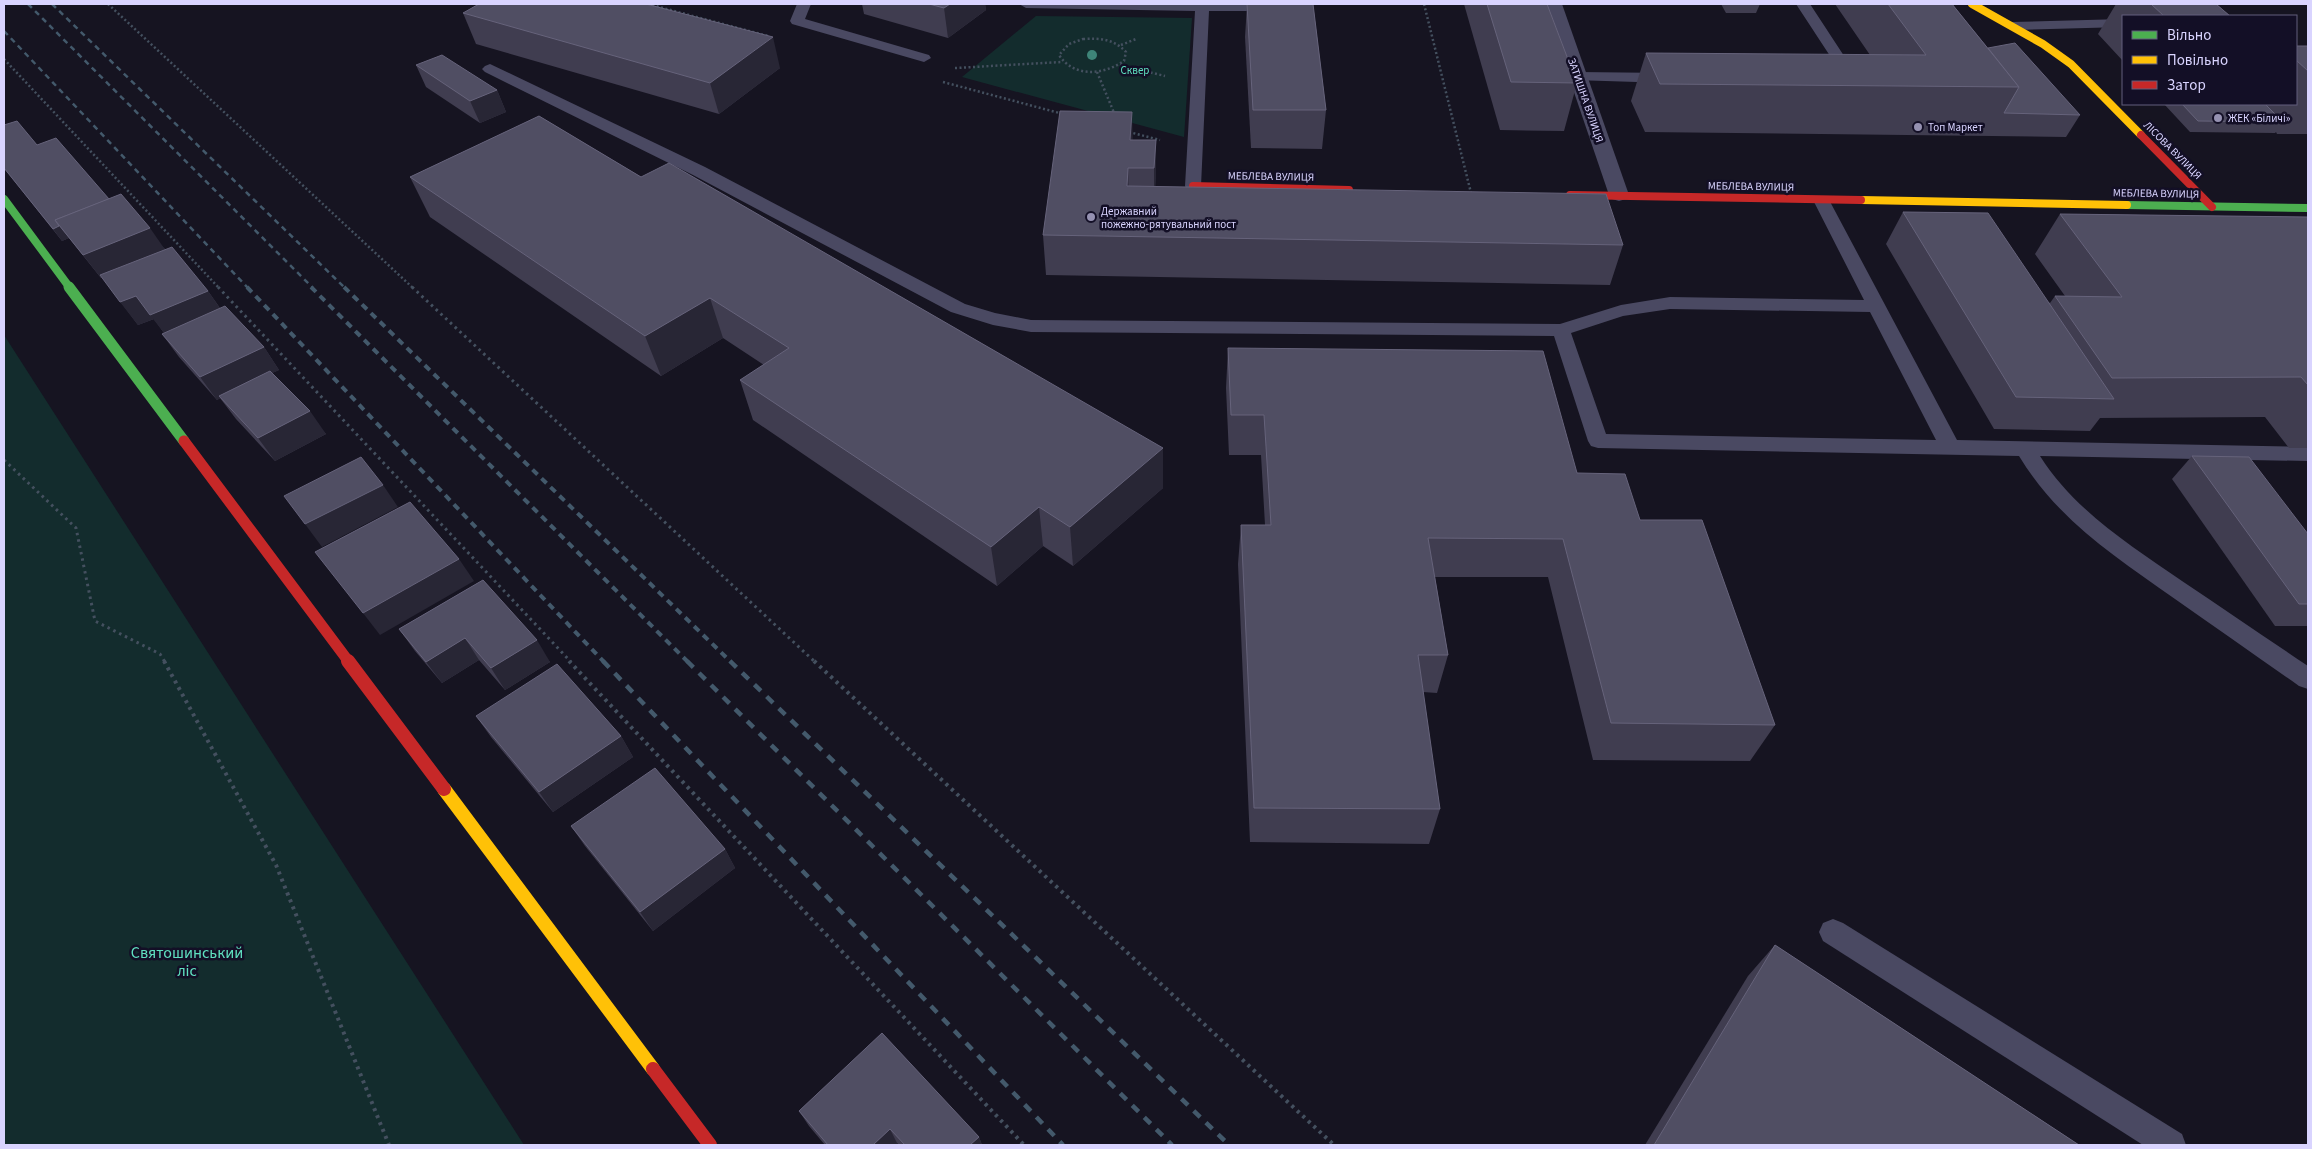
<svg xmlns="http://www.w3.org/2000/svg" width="2312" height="1149" viewBox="0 0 2312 1149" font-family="'Source Sans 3',sans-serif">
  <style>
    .green { fill: #132c2d }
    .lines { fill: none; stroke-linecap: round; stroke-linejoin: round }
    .path-far2 { stroke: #44505f; stroke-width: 2.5; stroke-dasharray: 2 2.5; stroke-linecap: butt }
    .path-far1 { stroke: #44505f; stroke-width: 3; stroke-dasharray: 2.5 4; stroke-linecap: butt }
    .path { stroke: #44505f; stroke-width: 4; stroke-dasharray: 3 4.5; stroke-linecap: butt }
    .lane { fill: #4a4962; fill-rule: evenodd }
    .street { fill: #4a4962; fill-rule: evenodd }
    .fast-far1 { stroke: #4caf50; stroke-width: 8 }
    .fast { stroke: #4caf50; stroke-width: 11 }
    .slow-far1 { stroke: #ffc107; stroke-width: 8 }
    .slow { stroke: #ffc107; stroke-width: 14 }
    .jam-far2 { stroke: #c62828; stroke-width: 8 }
    .jam-far1 { stroke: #c62828; stroke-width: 11 }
    .jam { stroke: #c62828; stroke-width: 14 }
    .rail-far2 { stroke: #43596b; stroke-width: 2.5; stroke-dasharray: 5.5 4.5; stroke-linecap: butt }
    .rail-far1 { stroke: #43596b; stroke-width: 4; stroke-dasharray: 7 5.5; stroke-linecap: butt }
    .rail { stroke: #43596b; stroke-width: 4.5; stroke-dasharray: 9 8; stroke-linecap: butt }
    .tree { fill: #3e8478 }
    .wall { fill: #403d50 }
    .shaded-wall { fill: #282635 }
    .building { fill: #504e63; stroke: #66637b }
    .poi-dot { fill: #9591b1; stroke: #130f26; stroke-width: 2 }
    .labels { text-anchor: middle; stroke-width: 5; stroke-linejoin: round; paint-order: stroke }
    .far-park-label { font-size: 11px; fill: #5fe0c0; stroke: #130f26 }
    .far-street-label { font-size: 11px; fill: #d9d4ff; stroke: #130f26 }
    .far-poi-label { font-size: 11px; fill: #d9d4ff; stroke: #130f26; text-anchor: start }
    .near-park-label { font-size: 16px; fill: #5fe0c0; stroke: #130f26 }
  </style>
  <rect width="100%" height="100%" fill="#161421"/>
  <g class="green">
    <polygon points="1036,16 1192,18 1184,137 962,77"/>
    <polygon points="4,335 524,1145 4,1145"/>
  </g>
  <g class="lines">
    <g class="path-far2">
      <polyline points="108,4 413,288"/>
      <polyline points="648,4 768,36"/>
      <polyline points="1424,4 1471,193"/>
      <path d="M1083,39c17,-1 31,0 43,13l-2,9c-21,14 -50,17 -65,-6l10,-11z"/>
      <polyline points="1121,45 1136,39"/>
      <polyline points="4,59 219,288"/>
      <polyline points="1120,65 1165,76"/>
      <polyline points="955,68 1062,62"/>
      <polyline points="1097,72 1115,115"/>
      <polyline points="943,82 1063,114"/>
      <polyline points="1129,132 1160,140"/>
    </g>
    <g class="path-far1">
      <polyline points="218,287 571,662"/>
      <polyline points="412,287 815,662"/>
      <polyline points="4,460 76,528 95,621 160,654 165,662"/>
    </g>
    <g class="path">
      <polyline points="164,661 276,865 389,1145"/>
      <polyline points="569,661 1024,1145"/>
      <polyline points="814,661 1334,1145"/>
    </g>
    <g class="lane">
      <polygon points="797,4 811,4 805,19 929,55 931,58 924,62 792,24 790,21"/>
      <polygon points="1019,4 1255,4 1253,10 1248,11 1209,11 1201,186 1199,190 1187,190 1185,186 1195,11 1026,8"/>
      <path d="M1796,4h14l38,58 3,9c-6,7 -15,11 -23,9l-3,-3 10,-8 -1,-7z"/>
      <polygon points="2123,19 2123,27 2011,30 2004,26 2011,22"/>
      <path d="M490,64l215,103 260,137 30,9 36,7 529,4 61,-19 49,-8 194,3 -51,-100 2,-4h12l130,244 351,7v14l-268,-5c34,54 91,90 142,125 42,28 84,57 126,85v23l-9,-3c-41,-29 -83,-58 -124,-87 -61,-43 -117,-79 -156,-143l-421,-8 -7,-2 -3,-5 -34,-105 -523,-4 -38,-7 -42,-13 -258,-137 -208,-103 -3,-3 3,-3zM1670,309l200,3 66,128 -330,-6 -35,-101 52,-17z"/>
      <polygon points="1578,72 1669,73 1677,78 1669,83 1573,80 1570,77"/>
      <polygon points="1833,919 1843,923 2182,1134 2186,1145 2143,1145 1823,941 1819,932 1823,923"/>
    </g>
    <polygon class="street" points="1544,4 1562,4 1629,195 1626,199 1619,201 1612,199 1609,195"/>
    <g class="fast-far1">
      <polyline points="4,199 70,288"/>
      <polyline points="2127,205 2308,208"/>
    </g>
    <polyline class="fast" points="69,287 184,441"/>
    <g class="slow-far1">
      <polyline points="1972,4 2043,44 2071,64 2141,135"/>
      <polyline points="1861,200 2127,205"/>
    </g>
    <polyline class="slow" points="444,789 653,1069"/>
    <g class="jam-far2">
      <polyline points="2141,135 2212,207"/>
      <polyline points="1193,186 1349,190"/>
      <polyline points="1570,195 1861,200"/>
    </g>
    <polyline class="jam-far1" points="184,441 349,662"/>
    <g class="jam">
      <polyline points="348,661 444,789"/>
      <polyline points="653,1069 710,1145"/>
    </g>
    <g class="rail-far2">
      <polyline points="28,4 313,288"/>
      <polyline points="52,4 345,288"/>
      <polyline points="4,31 248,288"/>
    </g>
    <g class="rail-far1">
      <polyline points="247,287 604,662"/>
      <polyline points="311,287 688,662"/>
      <polyline points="344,287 731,662"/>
    </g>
    <g class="rail">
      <polyline points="603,661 1063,1145"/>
      <polyline points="687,661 1172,1145"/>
      <polyline points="730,661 1229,1145"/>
    </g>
  </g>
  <circle class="tree" cx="1092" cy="55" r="5"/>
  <g class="wall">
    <polygon points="862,4 985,4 986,10 948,38 864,14"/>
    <polygon points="1247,4 1313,4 1326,110 1322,149 1251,148 1245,37"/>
    <polygon points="1464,4 1547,4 1577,83 1564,131 1500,130"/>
    <polygon points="1721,4 1760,4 1756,13 1726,13"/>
    <polygon points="1835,4 1952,4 1988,48 2080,115 2066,137 1645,132 1631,101 1646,53 1870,55"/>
    <polygon points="2116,4 2216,4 2230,16 2123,16 2123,61 2098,34"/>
    <polygon points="463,13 780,68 719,114 476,44"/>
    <polygon points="2296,46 2308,46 2308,134 2277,134 2276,132 2275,133 2190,132 2164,104 2296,104"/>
    <polygon points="416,65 497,90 506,112 480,123 426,87"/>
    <polygon points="539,116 1163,488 1073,566 1043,546 997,586 753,420 740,380 764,365 723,338 661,376 430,217 410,177"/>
    <polygon points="1133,140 1156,140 1155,187 1623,245 1610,285 1046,275 1043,235"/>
    <polygon points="37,145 109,199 165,249 208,291 220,308 264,347 279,370 272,373 326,434 275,461 236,419 220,398 217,400 179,357 162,334 164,333 154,319 138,325 102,277 101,278 69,238 62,241 4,168"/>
    <polygon points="1903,212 2050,303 2055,296 2065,296 2035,254 2060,214 2308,217 2308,448 2289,448 2265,417 2100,418 2090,431 1994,429 1886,244"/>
    <polygon points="1228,348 1577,473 1640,520 1775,725 1750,761 1593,760 1548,577 1435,577 1448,655 1437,693 1423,692 1440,809 1429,844 1250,842 1238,564 1241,525 1265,525 1261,455 1229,455 1226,388"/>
    <polygon points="2192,456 2308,534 2308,626 2275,626 2172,479"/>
    <polygon points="483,580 550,662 505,690 479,660 442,683 415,651 399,629"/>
    <polygon points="476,716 621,736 633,757 553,812 491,737"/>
    <polygon points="571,826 725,849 735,868 653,931 585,846"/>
    <polygon points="1775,945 2079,1145 1645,1145 1748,976"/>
    <polygon points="799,1111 979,1137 982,1145 899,1145 897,1143 895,1145 825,1145 809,1126"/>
  </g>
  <g class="shaded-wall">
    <polygon points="950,4 985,4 986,10 948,38 944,8"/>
    <polygon points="773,37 780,68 719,114 710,83"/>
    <polygon points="497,90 506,112 480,123 470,101"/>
    <polygon points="1132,112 1133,151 1130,140"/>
    <polygon points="1156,140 1156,179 1154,208 1154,168"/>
    <polygon points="1128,168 1129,207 1127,186"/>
    <polygon points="59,226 69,238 62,241 53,229"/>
    <polygon points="150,228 166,251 101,278 83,255"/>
    <polygon points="208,291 224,314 168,338 150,315"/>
    <polygon points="136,296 154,319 138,325 120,302"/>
    <polygon points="710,298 723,338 661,376 645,336"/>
    <polygon points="264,347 279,370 217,400 200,377"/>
    <polygon points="310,411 326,434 275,461 258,438"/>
    <polygon points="1163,448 1163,488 1073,566 1070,527"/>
    <polygon points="383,485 398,507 322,547 305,524"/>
    <polygon points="1039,507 1043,546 997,586 991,547"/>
    <polygon points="459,559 474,581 380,635 363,613"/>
    <polygon points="465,638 479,660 442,683 426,662"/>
    <polygon points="537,640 550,662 505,690 491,668"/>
    <polygon points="621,736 633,757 553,812 539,792"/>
    <polygon points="725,849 735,868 653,931 640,912"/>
    <polygon points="890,1129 897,1143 895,1145 873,1145"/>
    <polygon points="979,1137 982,1145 970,1145"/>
  </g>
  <g class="building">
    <polygon points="479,4 646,4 773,37 710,83 463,13"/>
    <polygon points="929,4 950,4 944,8"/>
    <polygon points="1247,4 1313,4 1326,110 1253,110"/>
    <polygon points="1487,4 1547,4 1577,83 1511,82"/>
    <polygon points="1888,4 1952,4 2019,87 1660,84 1646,53 1926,55"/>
    <polygon points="2151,4 2216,4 2230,16 2164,16"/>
    <polygon points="2015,43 2080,115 2004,113 2019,87 1988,48"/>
    <polygon points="2296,46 2308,46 2308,71 2296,60"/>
    <polygon points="442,55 497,90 470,101 416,65"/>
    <polygon points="2182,104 2265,104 2283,122 2198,121"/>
    <polygon points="1060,111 1132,112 1130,140 1156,140 1154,168 1128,168 1127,186 1606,194 1623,245 1043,235"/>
    <polygon points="539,116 641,177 669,163 1163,448 1070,527 1039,507 991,547 740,380 789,348 710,298 645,336 410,177"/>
    <polygon points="17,121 37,145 56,138 109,199 55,220 59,226 53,229 4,168 4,125"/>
    <polygon points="121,194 150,228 83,255 55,220"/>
    <polygon points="1903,212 1988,213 2114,399 2016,397"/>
    <polygon points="2060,214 2308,217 2308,385 2301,377 2112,378 2055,296 2122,297"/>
    <polygon points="172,247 208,291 150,315 136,296 120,302 100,275"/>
    <polygon points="225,306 264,347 200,377 162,334"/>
    <polygon points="1228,348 1543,351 1577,473 1625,474 1640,520 1702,520 1775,725 1611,723 1563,539 1428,538 1448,655 1418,655 1440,809 1254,808 1241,525 1271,525 1264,415 1231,415"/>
    <polygon points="270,371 310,411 258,438 219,396"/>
    <polygon points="2192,456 2249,457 2308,534 2308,604 2299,604"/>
    <polygon points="361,457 383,485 305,524 284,496"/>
    <polygon points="410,502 459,559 363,613 315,552"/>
    <polygon points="483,580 537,640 491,668 465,638 426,662 399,629"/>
    <polygon points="557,664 621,736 539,792 476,716"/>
    <polygon points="655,768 725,849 640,912 571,826"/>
    <polygon points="1775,945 2079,1145 1654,1145"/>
    <polygon points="882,1033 979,1137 970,1145 905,1145 890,1129 873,1145 828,1145 799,1111"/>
  </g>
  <g class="poi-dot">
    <circle cx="2218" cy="118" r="5"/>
    <circle cx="1918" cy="127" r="5"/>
    <circle cx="1091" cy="217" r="5"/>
  </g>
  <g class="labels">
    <g class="far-park-label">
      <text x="1135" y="74">Сквер</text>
    </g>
    <g class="far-street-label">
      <text transform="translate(1586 100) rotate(71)" y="4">ЗАТИШНА ВУЛИЦЯ</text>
      <text transform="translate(2173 150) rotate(45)" y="4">ЛІСОВА ВУЛИЦЯ</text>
      <text transform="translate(1271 176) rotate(1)" y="4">МЕБЛЕВА ВУЛИЦЯ</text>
      <text transform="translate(1751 186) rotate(1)" y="4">МЕБЛЕВА ВУЛИЦЯ</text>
      <text transform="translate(2156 193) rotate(1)" y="4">МЕБЛЕВА ВУЛИЦЯ</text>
    </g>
    <g class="far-poi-label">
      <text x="2228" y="122">ЖЕК «Біличі»</text>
      <text x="1928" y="131">Топ Маркет</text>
      <text x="1101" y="215">Державний<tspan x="1101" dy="13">пожежно-рятувальний пост</tspan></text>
    </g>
    <g class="near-park-label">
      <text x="187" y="958">Святошинський<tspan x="187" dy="18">ліс</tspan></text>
    </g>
  </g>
  <rect width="2312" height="1149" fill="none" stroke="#d9d4ff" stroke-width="10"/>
  <rect x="2122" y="15" width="175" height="90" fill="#130f26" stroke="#625e7d"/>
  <rect x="2132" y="31" width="25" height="8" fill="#4caf50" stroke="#625e7d"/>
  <text x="2167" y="40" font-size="15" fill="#d9d4ff">Вільно</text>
  <rect x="2132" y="56" width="25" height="8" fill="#ffc107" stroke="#625e7d"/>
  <text x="2167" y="65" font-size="15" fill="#d9d4ff">Повільно</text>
  <rect x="2132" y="81" width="25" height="8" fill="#c62828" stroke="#625e7d"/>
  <text x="2167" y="90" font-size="15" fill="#d9d4ff">Затор</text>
</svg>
